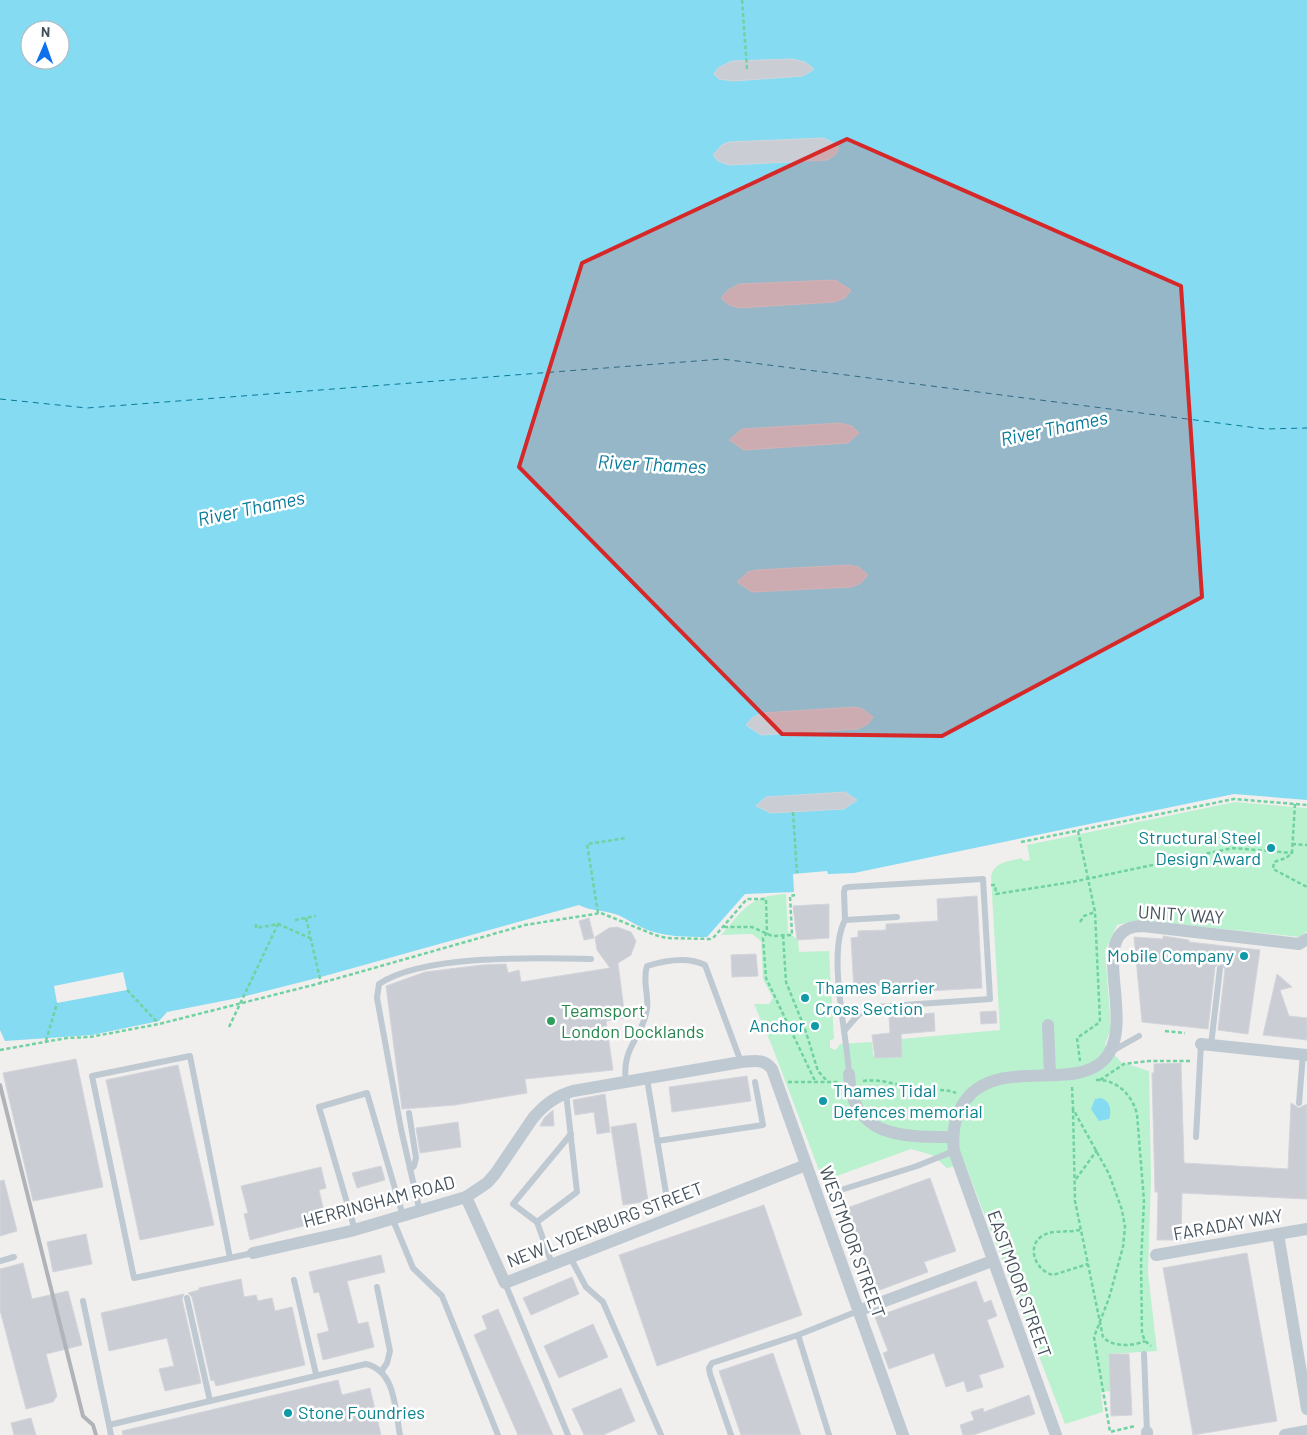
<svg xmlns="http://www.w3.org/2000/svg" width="1307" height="1435" viewBox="0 0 1307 1435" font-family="Barlow,sans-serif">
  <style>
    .green { fill: #baf2cf }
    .water { fill: #85dbf1; fill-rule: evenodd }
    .pier { fill: #f1eeee }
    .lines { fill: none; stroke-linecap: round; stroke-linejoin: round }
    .ferry { stroke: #067b9a; stroke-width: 1; stroke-dasharray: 6 5; stroke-linecap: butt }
    .building { fill: #cacdd4; stroke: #d2d5db }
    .path { stroke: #70d2a1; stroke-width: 2.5; stroke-dasharray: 4 2.5; stroke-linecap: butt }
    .lane { stroke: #bec9d2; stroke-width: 6 }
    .street { stroke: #bec9d2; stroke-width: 12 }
    .rail { stroke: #b0b4b9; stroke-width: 4 }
    .marked { fill: #d62828; fill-opacity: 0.2; stroke: #d62828; stroke-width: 4; stroke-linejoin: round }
    .culture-dot { fill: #0f9aa8; stroke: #fff; stroke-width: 2 }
    .leisure-dot { fill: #2e9e5b; stroke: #fff; stroke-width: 2 }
    .labels { text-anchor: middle; stroke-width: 5; stroke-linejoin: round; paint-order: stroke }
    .culture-label { font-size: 18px; fill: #0d838f; stroke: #fff; text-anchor: end }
    .street-label { font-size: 18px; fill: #45525d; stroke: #fff }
    .leisure-label { font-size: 18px; fill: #27864d; stroke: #fff; text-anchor: start }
    .water-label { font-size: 19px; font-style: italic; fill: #067b9a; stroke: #fff }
  </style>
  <rect width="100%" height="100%" fill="#f1eeee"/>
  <path class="green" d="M1235,802l72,6v123l-7,6 -163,-17 -20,5 -12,26 6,77 -6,17 16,17 28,9 2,107 -3,95 9,78 -48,3 1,37 -9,1 2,20 -38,12 -100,-260 -18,4 -15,-13 -21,-6 -88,32 -51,-135 -18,-42h15l4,-6 -10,-19 -2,-38 -9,-7 -31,1c23,-26 28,-39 65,-41l2,38 10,8 1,12 30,-1 5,88 -4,1v8l6,2 4,-6 32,-2 1,13 4,3 22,-1 3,-3 -1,-15 99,-9 -9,-153c3,-16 18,-15 31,-19l1,3 7,-1 -3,-15z"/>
  <g class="water">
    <path d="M0,0h1307v800l-73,-6 -380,79 -26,1 -1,-3 -34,3 1,18 -49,2 -38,43c-21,0 -44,0 -64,-9 -10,-4 -18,-11 -28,-14 -13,-4 -24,-3 -36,-9l-258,72 -83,21 -71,14 -8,9 -67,14 -87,6 -5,-11zM30,30h30v30h-30z"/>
    <path d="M1101,1098c9,3 11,12 8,21l-10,2 -8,-12 4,-10z"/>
  </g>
  <polygon class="pier" points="123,972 127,990 57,1003 54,986"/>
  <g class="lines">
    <polyline class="ferry" points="0,399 87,408 722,359 1265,429 1307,428"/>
  </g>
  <g class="building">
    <polygon points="792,59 805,62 814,69 803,76 733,81 719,79 714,74 718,68 732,61"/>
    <polygon points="824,138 834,143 839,148 835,155 827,160 729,165 718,161 713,155 722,145 729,142"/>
    <polygon points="835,280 851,290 845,298 835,302 739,308 729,305 721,298 728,290 739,284"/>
    <polygon points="840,423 852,426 859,433 848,443 744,450 729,440 742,429"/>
    <polygon points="849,565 859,567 868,575 861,583 852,587 752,592 737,582 748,572 756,570"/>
    <polygon points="855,707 863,709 873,717 868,724 858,729 761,735 746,725 752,718 762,713"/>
    <polygon points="845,792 857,800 844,809 771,813 756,806 766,797"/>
    <polygon points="977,896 982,988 890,993 889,985 865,986 866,990 854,991 851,938 858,937 858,931 886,930 886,924 938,921 937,899"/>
    <polygon points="829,904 829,938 797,940 793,906"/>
    <polygon points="589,918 594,938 584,940 579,921"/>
    <polygon points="617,927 631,932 636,941 631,955 618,963 625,1018 606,1021 613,1070 525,1079 527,1093 455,1105 402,1109 386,986 425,972 482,965 506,964 508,973 519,970 521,982 610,968 597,950 595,937 609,928"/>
    <polygon points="1163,936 1189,940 1189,942 1260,950 1248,1034 1218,1030 1225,969 1220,963 1215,967 1208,1029 1142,1022 1134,937 1163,939"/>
    <polygon points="756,954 758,976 732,977 731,955"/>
    <polygon points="1277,974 1292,987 1280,990 1289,1016 1307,1018 1307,1040 1263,1035"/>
    <polygon points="996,1011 997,1023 981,1024 980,1012"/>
    <polygon points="934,1013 935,1031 901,1034 902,1057 875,1058 872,1035 890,1033 889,1017"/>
    <polygon points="76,1059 103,1187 33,1201 3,1073"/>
    <polygon points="1181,1063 1184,1163 1288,1169 1291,1103 1299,1108 1307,1104 1307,1199 1182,1193 1181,1240 1157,1240 1158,1192 1155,1192 1152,1073 1154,1073 1154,1064"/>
    <polygon points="178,1065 214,1225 140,1240 106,1080"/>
    <polygon points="747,1076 751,1101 672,1112 669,1087"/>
    <polygon points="605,1094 610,1132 597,1134 594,1112 575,1115 573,1100"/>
    <polygon points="553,1110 554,1126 540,1126 544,1118"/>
    <polygon points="458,1122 461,1147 420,1153 416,1128"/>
    <polygon points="636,1123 648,1201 623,1205 611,1127"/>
    <polygon points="381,1166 385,1180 357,1188 352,1173"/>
    <polygon points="321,1167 326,1188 319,1190 326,1220 250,1240 244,1214 248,1213 241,1186"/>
    <polygon points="930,1178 956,1251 924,1262 928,1272 877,1291 847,1208"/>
    <polygon points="4,1180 17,1231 0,1236 0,1181"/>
    <polygon points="764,1205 802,1315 657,1366 619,1255"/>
    <polygon points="86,1234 92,1264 53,1272 47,1242"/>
    <polygon points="1247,1253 1277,1421 1193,1435 1163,1268"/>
    <polygon points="381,1255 385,1272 347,1281 358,1324 368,1322 374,1347 323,1360 317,1334 329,1331 319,1292 314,1293 309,1272"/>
    <polygon points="23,1263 32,1299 68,1291 82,1345 46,1354 57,1396 53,1402 26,1409 0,1310 0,1269"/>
    <polygon points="572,1277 579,1294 531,1315 523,1298"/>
    <polygon points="241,1279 244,1297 256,1295 258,1301 272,1298 275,1311 292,1307 305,1365 216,1386 214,1380 211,1381 192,1297 188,1293 199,1290 199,1288"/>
    <polygon points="976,1281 984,1303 991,1300 997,1316 987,1320 1004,1367 979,1375 983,1387 967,1392 964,1381 946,1387 934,1353 889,1369 883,1353 888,1351 875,1317"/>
    <polygon points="184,1294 182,1299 201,1383 165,1391 159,1369 174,1366 167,1338 109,1351 101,1313"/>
    <polygon points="498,1309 553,1435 518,1435 474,1335 487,1329 482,1316"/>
    <polygon points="593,1324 608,1357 559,1378 544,1346"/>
    <polygon points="773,1353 801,1435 741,1435 719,1371"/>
    <polygon points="1109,1354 1129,1354 1132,1415 1111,1416"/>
    <polygon points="338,1380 342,1395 370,1388 381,1435 123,1435 122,1431"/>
    <polygon points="621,1388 635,1421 603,1435 584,1435 572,1409"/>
    <polygon points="1029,1395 1035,1414 973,1435 963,1435 960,1425 974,1420 971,1412 983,1408 984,1412"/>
    <polygon points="31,1418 36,1435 14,1435 11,1423"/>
  </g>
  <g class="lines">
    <g class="path">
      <polyline points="742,0 747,69"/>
      <polyline points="1295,804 1292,853 1286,858 1274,862 1273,869 1307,887"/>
      <polyline points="793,812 797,873"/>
      <polyline points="1078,831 1095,912 1100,1022 1077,1038 1080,1061"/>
      <polyline points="1021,842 1234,799 1307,805"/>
      <polyline points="1292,844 1307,845"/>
      <polyline points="991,885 995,885 996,894 1072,882 1233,848 1292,853"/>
      <polyline points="598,913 587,844 626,838"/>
      <polyline points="306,918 321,983"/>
      <polyline points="295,920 316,916"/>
      <polyline points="1080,922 1084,916 1095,912"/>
      <polyline points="256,924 256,928 278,924 310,938"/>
      <polyline points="724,927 752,927 772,936 792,935 790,896 795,895"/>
      <polyline points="783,935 786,982 805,1029 818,1071 827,1081"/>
      <polyline points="127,990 158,1023"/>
      <polyline points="229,1027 278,924"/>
      <polyline points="1165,1031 1185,1033"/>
      <polyline points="46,1041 57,1003"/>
      <polyline points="0,1050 67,1038 90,1037 159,1024 321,983 525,925 601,913 655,935 666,938 710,939 714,937 747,899 766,899 767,933 763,938 766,978 815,1081"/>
      <path d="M1096,1080c21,-1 36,15 41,34l7,87 -3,61 1,71 3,8 6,5"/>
      <polyline points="1100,1080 1124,1064 1149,1061 1191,1061"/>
      <path d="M863,1081c20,-3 38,6 58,8 12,2 23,-1 35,4"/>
      <polyline points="788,1082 838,1082"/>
      <polyline points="1072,1087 1073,1109 1109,1174 1122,1210 1125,1227 1123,1247 1109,1298 1094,1337 1110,1432 1135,1426"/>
      <path d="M1073,1109l2,92 28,136c10,11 30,9 42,4"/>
      <polyline points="1076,1179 1097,1150"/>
      <path d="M1080,1230c-10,2 -24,1 -31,3 -25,7 -16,37 4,42l35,-11"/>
    </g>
    <g class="lane">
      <polyline points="845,1030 859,1014 876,1007 990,999 983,879 849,887 845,888 844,892 845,920"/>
      <polyline points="1211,1045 1220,968"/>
      <polyline points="1114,1050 1139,1036"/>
      <path d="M849,1074c-2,-40 -22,-120 -4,-154l52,-3"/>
      <polyline points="647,1079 666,1193"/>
      <path d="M626,1083c-5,-37 16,-43 21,-74 2,-15 -5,-28 0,-43 19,-6 40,-10 58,-1l36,97"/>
      <polyline points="1299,1103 1303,1054"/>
      <polyline points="409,1113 416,1158 414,1166 410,1169"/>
      <polyline points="1196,1137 1201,1044"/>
      <polyline points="657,1141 763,1125 755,1082"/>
      <polyline points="844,1189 917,1166 954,1151"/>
      <path d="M420,1212l-19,-83 -24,-131 2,-14c45,-30 158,-26 212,-25"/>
      <polyline points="393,1220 413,1268 442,1296 498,1435"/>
      <polyline points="537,1222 513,1204 571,1134"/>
      <polyline points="355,1230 319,1107 367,1093 403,1216"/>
      <polyline points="570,1257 586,1287 603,1302 661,1435"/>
      <polyline points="230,1258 134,1278 92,1076 190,1056 230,1258 253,1253"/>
      <polyline points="0,1261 14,1257"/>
      <polyline points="552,1264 537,1222 577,1192 566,1093"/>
      <polyline points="294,1280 316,1374"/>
      <polyline points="505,1283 568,1435"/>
      <polyline points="377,1287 390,1351 387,1363 381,1372"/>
      <polyline points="187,1298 210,1401"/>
      <polyline points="83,1301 109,1425"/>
      <polyline points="798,1335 829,1435"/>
      <polyline points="1144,1354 1147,1432"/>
      <path d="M111,1435l-2,-10 257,-61c30,7 29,46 34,71"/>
      <polyline points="731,1435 710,1374 709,1368 712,1363 798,1335 858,1311"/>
    </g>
    <g class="street">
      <polyline points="1048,1025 1050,1075"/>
      <polyline points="1201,1044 1307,1055"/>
      <path d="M849,1074c3,64 53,63 104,63"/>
      <polyline points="466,1197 505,1283 806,1165"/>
      <polyline points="1278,1234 1307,1409"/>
      <path d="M253,1253l98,-22 115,-34 21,-14 8,-9 38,-56c12,-14 23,-22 40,-27l168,-29c13,-1 22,-4 31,7l131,366"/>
      <polyline points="1156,1255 1307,1229"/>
      <polyline points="858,1311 992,1261"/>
      <polyline points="1147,1432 1147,1435"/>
      <path d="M1056,1435l-102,-284c-2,-16 0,-33 9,-47 30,-49 107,-12 140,-43 38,-37 -22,-135 40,-135l156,18 8,-5"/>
      <polyline points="1285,1435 1307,1431"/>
    </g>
    <polyline class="rail" points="0,1085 83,1416 93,1425 96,1435"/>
  </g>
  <path class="marked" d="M847,139l334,147 21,311 -260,139 -160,-2 -263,-267 63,-204z"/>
  <g class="culture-dot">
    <circle cx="1271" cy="848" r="5"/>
    <circle cx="1244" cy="956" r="5"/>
    <circle cx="805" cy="998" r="5"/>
    <circle cx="815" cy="1026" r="5"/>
    <circle cx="823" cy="1101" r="5"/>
    <circle cx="288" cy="1413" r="5"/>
  </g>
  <circle class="leisure-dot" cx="551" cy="1021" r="5"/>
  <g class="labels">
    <g class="culture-label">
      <text x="1261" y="844">Structural Steel<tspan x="1261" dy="21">Design Award</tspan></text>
      <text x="1234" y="962">Mobile Company</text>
      <text x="815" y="994" text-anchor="start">Thames Barrier<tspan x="815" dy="21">Cross Section</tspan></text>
      <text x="805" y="1032">Anchor</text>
      <text x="833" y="1097" text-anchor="start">Thames Tidal<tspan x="833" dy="21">Defences memorial</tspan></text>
      <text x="298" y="1419" text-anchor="start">Stone Foundries</text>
    </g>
    <g class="street-label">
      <text transform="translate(1181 915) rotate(4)" y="6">UNITY WAY</text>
      <text transform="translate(379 1202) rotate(-15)" y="6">HERRINGHAM ROAD</text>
      <text transform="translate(605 1225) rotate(-21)" y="6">NEW LYDENBURG STREET</text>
      <text transform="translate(1228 1225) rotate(-10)" y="6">FARADAY WAY</text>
      <text transform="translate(852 1242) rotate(70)" y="6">WESTMOOR STREET</text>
      <text transform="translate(1019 1284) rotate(70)" y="6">EASTMOOR STREET</text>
    </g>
    <g class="leisure-label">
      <text x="561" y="1017">Teamsport<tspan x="561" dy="21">London Docklands</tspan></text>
    </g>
    <g class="water-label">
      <text transform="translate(1054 428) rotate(-12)" y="7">River Thames</text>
      <text transform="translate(652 464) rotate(3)" y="7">River Thames</text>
      <text transform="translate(251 508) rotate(-12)" y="7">River Thames</text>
    </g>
  </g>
  <g transform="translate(45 45) rotate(2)"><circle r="24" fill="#ffffff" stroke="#b5babe"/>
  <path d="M0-4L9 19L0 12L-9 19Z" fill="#0e70eb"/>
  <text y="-8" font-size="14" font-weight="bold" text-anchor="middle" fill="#45525d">N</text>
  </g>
</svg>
